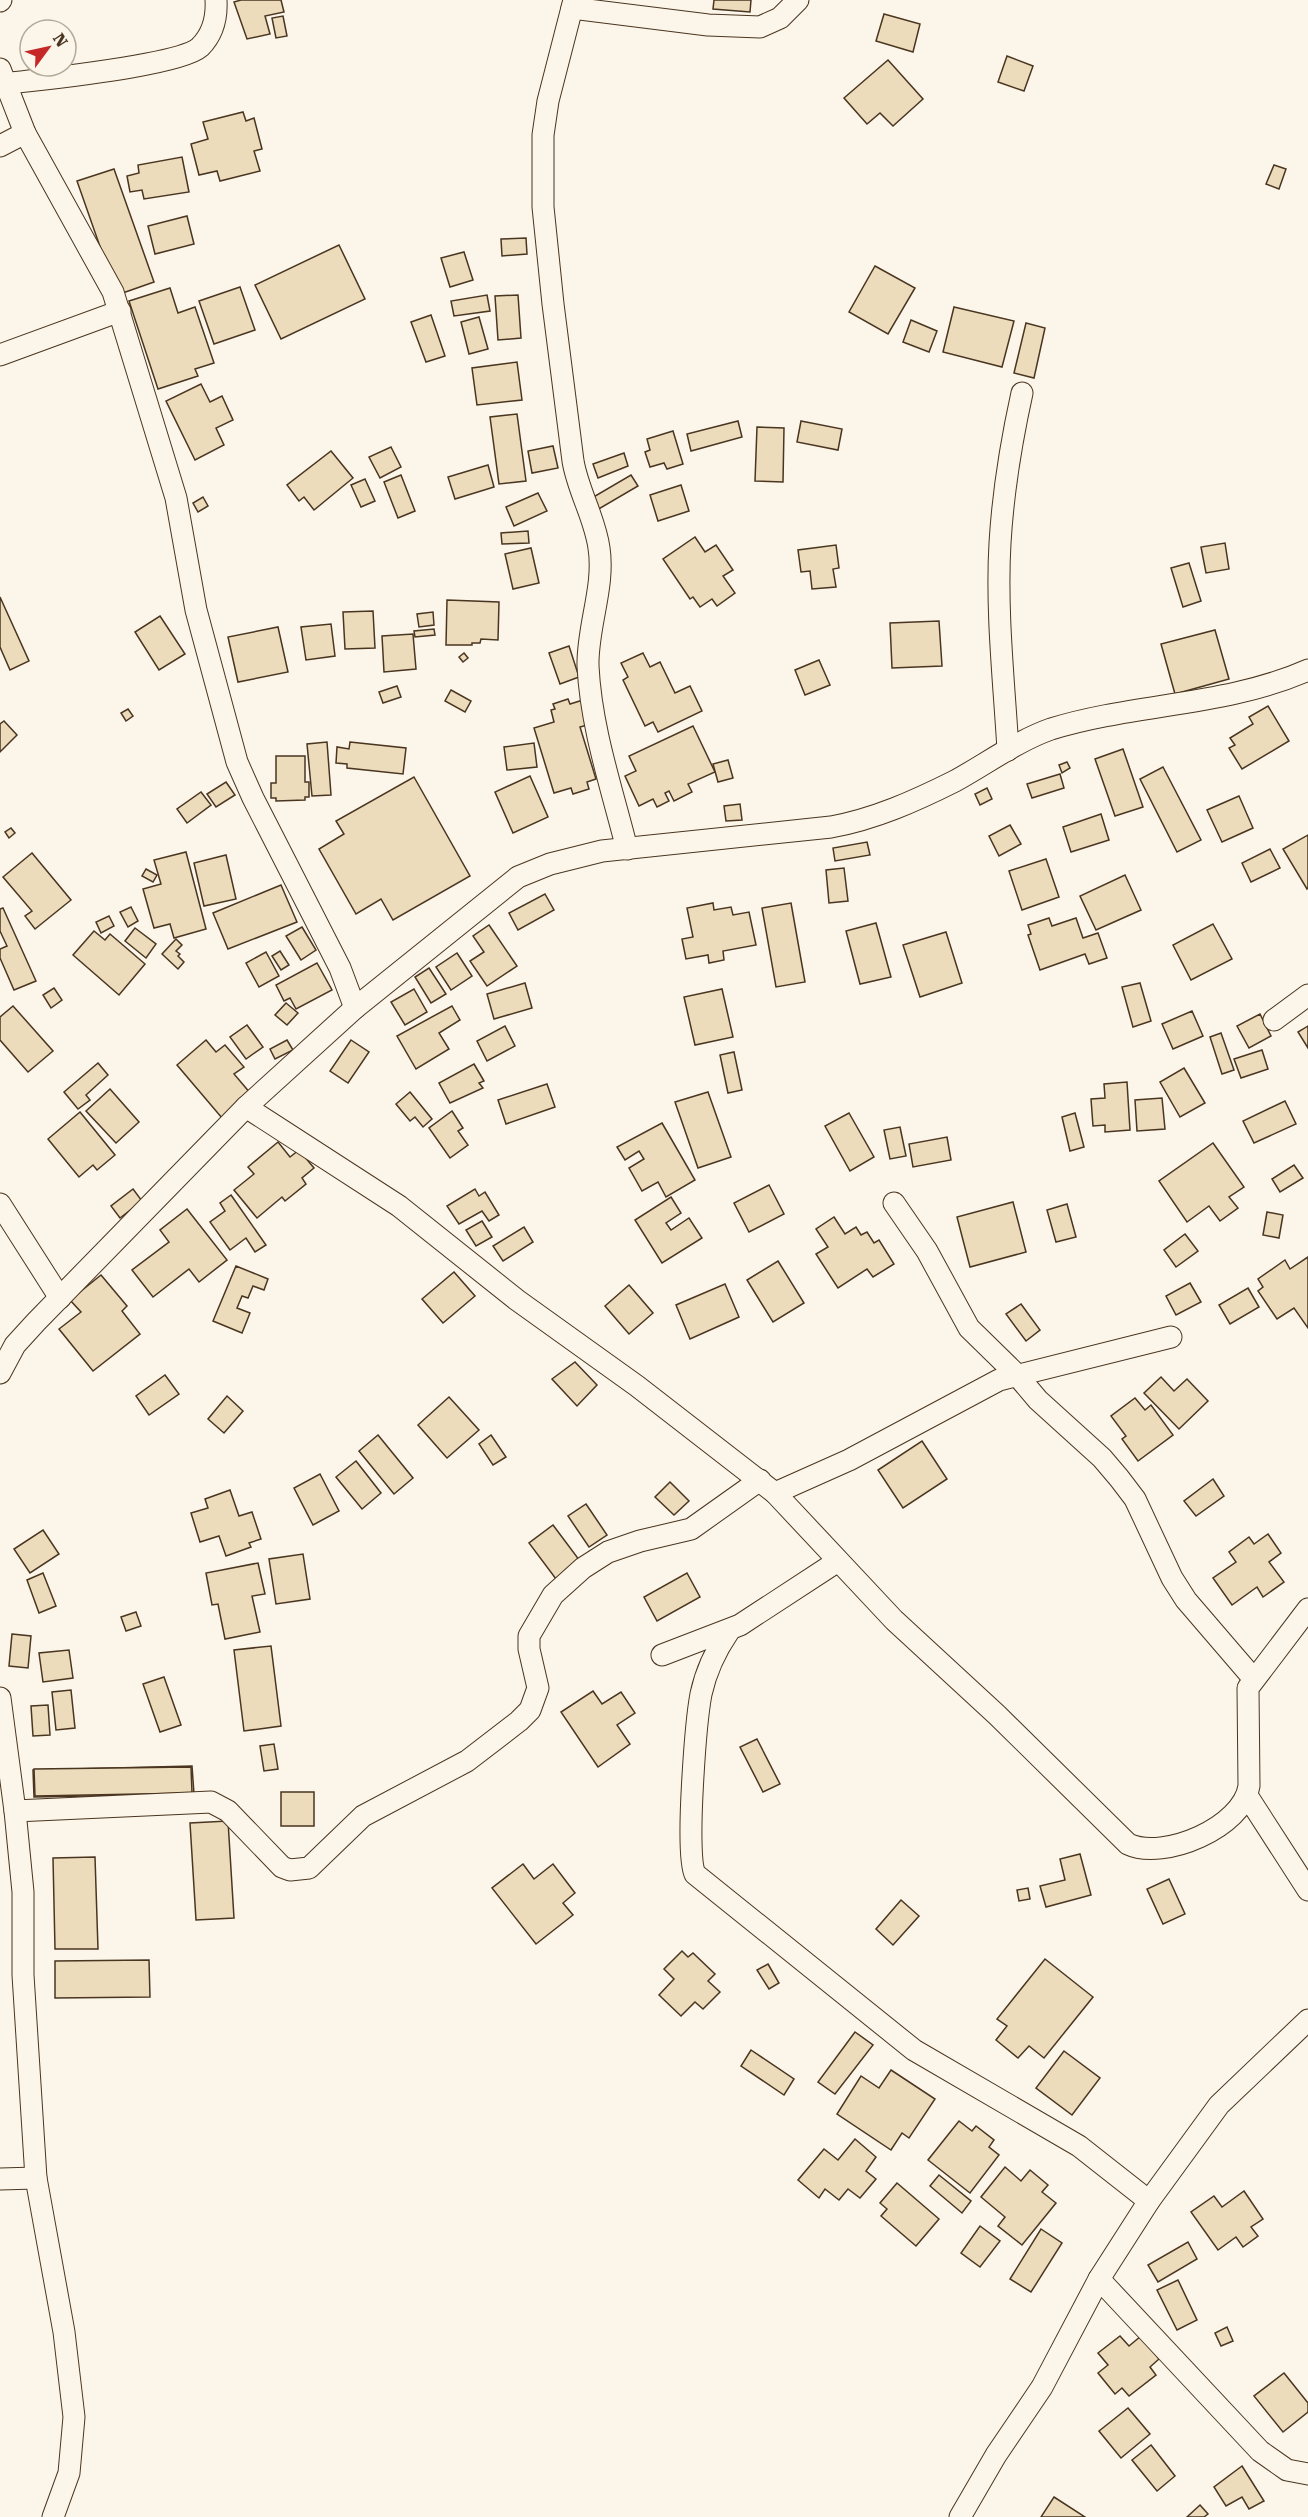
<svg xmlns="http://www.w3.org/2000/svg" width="1308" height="2517" viewBox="0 0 1308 2517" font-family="'Roboto Serif',serif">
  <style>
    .building { fill: #ecdcbc; stroke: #4a3520; stroke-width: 1.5 }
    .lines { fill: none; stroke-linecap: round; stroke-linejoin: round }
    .minor-casing { stroke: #4a3520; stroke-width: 23 }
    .minor { stroke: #fbf6e9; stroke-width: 21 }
  </style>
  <rect width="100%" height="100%" fill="#fbf6e9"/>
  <g class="building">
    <polygon points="241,0 281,0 284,12 265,16 270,34 247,39 234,2"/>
    <polygon points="714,0 751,0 750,12 713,9"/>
    <polygon points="884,14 920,24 913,52 876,41"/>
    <polygon points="283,16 287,36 276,38 272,18"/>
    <polygon points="1007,56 1033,66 1024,91 998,82"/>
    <polygon points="888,60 923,99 893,126 880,113 867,124 844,98"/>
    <polygon points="243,112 246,121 254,118 262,149 254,151 260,171 220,181 217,171 199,175 191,144 208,139 203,122"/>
    <polygon points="182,157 189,192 144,199 142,190 130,192 127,176 139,173 138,165"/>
    <polygon points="1274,165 1286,169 1279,189 1266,184"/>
    <polygon points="114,169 154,282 117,295 77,181"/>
    <polygon points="187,216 194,244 155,254 148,226"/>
    <polygon points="526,238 527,254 502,256 501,239"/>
    <polygon points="339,245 365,299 281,339 255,285"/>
    <polygon points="464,252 473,280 450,287 441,258"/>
    <polygon points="875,266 915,288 888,334 849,312"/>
    <polygon points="240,287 255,330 214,344 199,301"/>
    <polygon points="170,288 178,313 195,307 214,363 195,369 198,376 158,389 129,301"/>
    <polygon points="487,295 490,311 454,316 451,301"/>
    <polygon points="518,295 521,338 498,340 495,296"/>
    <polygon points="954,307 1014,321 1002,367 943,352"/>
    <polygon points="431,315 445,356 426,362 411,322"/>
    <polygon points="479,317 488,349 469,354 461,322"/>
    <polygon points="911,320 937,331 929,352 903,342"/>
    <polygon points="1026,323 1045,328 1034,378 1014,373"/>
    <polygon points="517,362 522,400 477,405 472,368"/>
    <polygon points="201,384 210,402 222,396 233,420 216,428 224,445 195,460 166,401"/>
    <polygon points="517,414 526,481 499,484 490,417"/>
    <polygon points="738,421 742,437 691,451 687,434"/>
    <polygon points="801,421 842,429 838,450 797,442"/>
    <polygon points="757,427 784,428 783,482 755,481"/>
    <polygon points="673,431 683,464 667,469 664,463 650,467 645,452 650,450 647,439"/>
    <polygon points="553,446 558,468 532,473 528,451"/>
    <polygon points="391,447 401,467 380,478 369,457"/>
    <polygon points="331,451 353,478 314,510 304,497 299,501 287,485"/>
    <polygon points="624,453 628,466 598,478 593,464"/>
    <polygon points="488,465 494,487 455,499 448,477"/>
    <polygon points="401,475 415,511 398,518 384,482"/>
    <polygon points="631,475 638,486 597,510 590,499"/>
    <polygon points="365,479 375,501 361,507 351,485"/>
    <polygon points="681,485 689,511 658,521 650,495"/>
    <polygon points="538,493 547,511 514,526 506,507"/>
    <polygon points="203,497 208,506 198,512 193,503"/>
    <polygon points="528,531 529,543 502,544 501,533"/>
    <polygon points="695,537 705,552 716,545 733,570 723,576 735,593 717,606 712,599 700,607 693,597 690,599 663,559"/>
    <polygon points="1225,543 1229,569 1206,573 1201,547"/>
    <polygon points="836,545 839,568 833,569 836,587 812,589 810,571 801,572 798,550"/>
    <polygon points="531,548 539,583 513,589 505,554"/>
    <polygon points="1189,563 1201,601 1183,607 1171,568"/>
    <polygon points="0,597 29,661 10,670 0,647"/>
    <polygon points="447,600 499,602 498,640 481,639 480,643 472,643 472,645 446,645"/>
    <polygon points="373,611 375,648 345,649 343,612"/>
    <polygon points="433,612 434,625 419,627 417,614"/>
    <polygon points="160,616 185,654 159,670 135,632"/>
    <polygon points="939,621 942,666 892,668 890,623"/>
    <polygon points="331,624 335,656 306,660 301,627"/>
    <polygon points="278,627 288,672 238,682 228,637"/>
    <polygon points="434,629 435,635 415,637 414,631"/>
    <polygon points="1215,630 1229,679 1175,694 1161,644"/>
    <polygon points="413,634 416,669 384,672 382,636"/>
    <polygon points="569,646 579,677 560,684 549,653"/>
    <polygon points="464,653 468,658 463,662 459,657"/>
    <polygon points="643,653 650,667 660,662 675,693 690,686 702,711 658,732 653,722 645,726 623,680 628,677 621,663"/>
    <polygon points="819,660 830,685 805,695 795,670"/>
    <polygon points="397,686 401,697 383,703 379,692"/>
    <polygon points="451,690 471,701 465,712 445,701"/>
    <polygon points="568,699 570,704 583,700 591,724 580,727 596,779 587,782 589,789 573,794 571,788 554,793 534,728 554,722 551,710 555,709 553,704"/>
    <polygon points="1268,706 1289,741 1242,769 1229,748 1235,745 1230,738 1253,724 1249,717"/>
    <polygon points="128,709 133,716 126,721 121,713"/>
    <polygon points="4,721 17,735 0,752 0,724"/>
    <polygon points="693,726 715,772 688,784 692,792 674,801 669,791 665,793 669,801 657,807 653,799 639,806 625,776 636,771 629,756"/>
    <polygon points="327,742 331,795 312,796 307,744"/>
    <polygon points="350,742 406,748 403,774 347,768 347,764 336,763 337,747 349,749"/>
    <polygon points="534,743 537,767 507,770 504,747"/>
    <polygon points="1123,749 1143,807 1115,816 1095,759"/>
    <polygon points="276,756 305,756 305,782 309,782 309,797 305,797 305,800 276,801 276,798 271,798 271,783 276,783"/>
    <polygon points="728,760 733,778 718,782 713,764"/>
    <polygon points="1067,762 1070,768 1062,773 1059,765"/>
    <polygon points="1163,767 1201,840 1177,852 1140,779"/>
    <polygon points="1060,774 1064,788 1032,798 1027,784"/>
    <polygon points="530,776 548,817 513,833 495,792"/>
    <polygon points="414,777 470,876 393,920 381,899 356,914 319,849 344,834 336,821"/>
    <polygon points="226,782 235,795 216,807 207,794"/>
    <polygon points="987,788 992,799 980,805 975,794"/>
    <polygon points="201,792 211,805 187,823 177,809"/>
    <polygon points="1239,796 1253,828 1222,842 1207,810"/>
    <polygon points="740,804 742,820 726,821 724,806"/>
    <polygon points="1101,814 1109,840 1071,852 1063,827"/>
    <polygon points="1010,825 1021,844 999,856 989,836"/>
    <polygon points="11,828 15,833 9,838 5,832"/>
    <polygon points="1308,835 1308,888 1307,889 1283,849"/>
    <polygon points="867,842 870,855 835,861 833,848"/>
    <polygon points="1270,849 1280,868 1251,882 1242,863"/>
    <polygon points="186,852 206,929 174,938 170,924 154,928 143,889 161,884 154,860"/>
    <polygon points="32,853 71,900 35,929 25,916 32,911 3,877"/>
    <polygon points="226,855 236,899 204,906 194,863"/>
    <polygon points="1046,859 1059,897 1022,910 1009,871"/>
    <polygon points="844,868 848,901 829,903 826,870"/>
    <polygon points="146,869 157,875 153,882 142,876"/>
    <polygon points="1125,875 1141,910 1096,930 1080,896"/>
    <polygon points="281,885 297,922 228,949 213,913"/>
    <polygon points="545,894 554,910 518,930 509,913"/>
    <polygon points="713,903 714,910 731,907 733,915 749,912 756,945 723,951 724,960 709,963 708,955 686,959 682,939 693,937 687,908"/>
    <polygon points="791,903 805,982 776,987 762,908"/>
    <polygon points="131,907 138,921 128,927 120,912"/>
    <polygon points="3,908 36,981 14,990 0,958 0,949 7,946 0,931 0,909"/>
    <polygon points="109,916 114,926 101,933 96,922"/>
    <polygon points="1049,918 1052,926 1076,918 1083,938 1098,933 1107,958 1089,964 1085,954 1040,970 1028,935 1031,934 1028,925"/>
    <polygon points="876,923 891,977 860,984 846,931"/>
    <polygon points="1213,924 1232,959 1191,980 1173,945"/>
    <polygon points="489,925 517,966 487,986 470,961 484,952 473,936"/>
    <polygon points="302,927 316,950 301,960 286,936"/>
    <polygon points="135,928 156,944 146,958 125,941"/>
    <polygon points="94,931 105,940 110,934 145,964 119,995 73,955"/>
    <polygon points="946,932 962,983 920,997 903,945"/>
    <polygon points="176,939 182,945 176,951 180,954 178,956 184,962 178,969 162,954"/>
    <polygon points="280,951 289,965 281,970 272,956"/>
    <polygon points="266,952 279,976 259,987 246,963"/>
    <polygon points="457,953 472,976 451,990 436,967"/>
    <polygon points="317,963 332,990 296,1009 290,998 284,1001 276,985"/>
    <polygon points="429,968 446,994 431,1003 415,977"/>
    <polygon points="525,983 532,1008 494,1019 487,994"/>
    <polygon points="1140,983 1151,1021 1133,1027 1122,987"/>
    <polygon points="54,988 62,1000 51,1008 43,995"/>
    <polygon points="414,989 427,1012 405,1025 391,1002"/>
    <polygon points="722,989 733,1037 695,1045 684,997"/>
    <polygon points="286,1003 298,1013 287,1025 275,1015"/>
    <polygon points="13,1006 53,1051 28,1072 0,1040 0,1017"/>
    <polygon points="452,1006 460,1020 439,1033 449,1049 416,1069 397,1036"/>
    <polygon points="1192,1011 1203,1036 1173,1049 1162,1024"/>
    <polygon points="1260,1014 1271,1036 1249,1048 1237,1026"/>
    <polygon points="247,1025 263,1047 246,1059 230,1037"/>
    <polygon points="505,1026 515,1046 487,1061 477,1041"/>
    <polygon points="1308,1026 1308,1048 1298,1032"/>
    <polygon points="1221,1033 1234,1070 1222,1074 1210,1037"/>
    <polygon points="206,1040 216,1052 225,1045 244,1067 234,1074 251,1094 222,1118 177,1065"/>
    <polygon points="287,1040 293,1050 275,1059 270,1049"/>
    <polygon points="351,1040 369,1052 348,1083 330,1071"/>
    <polygon points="1262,1050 1268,1069 1241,1078 1234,1059"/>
    <polygon points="734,1052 742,1090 728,1093 720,1055"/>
    <polygon points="98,1063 108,1075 86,1095 90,1100 78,1109 64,1092"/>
    <polygon points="474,1064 484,1081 479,1083 483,1088 450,1103 439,1083"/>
    <polygon points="1184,1068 1205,1103 1180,1117 1160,1082"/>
    <polygon points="1127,1082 1130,1130 1105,1132 1105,1125 1093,1126 1091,1099 1105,1098 1104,1084"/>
    <polygon points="547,1084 555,1107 506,1124 498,1100"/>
    <polygon points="110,1089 139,1122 116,1143 86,1111"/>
    <polygon points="410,1092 432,1119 423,1127 415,1117 410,1121 396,1104"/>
    <polygon points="708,1092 731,1157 698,1168 675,1102"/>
    <polygon points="1162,1098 1165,1129 1137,1131 1135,1100"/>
    <polygon points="1285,1101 1296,1124 1254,1143 1243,1121"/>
    <polygon points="452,1111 463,1128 458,1131 468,1145 450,1158 429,1128"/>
    <polygon points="80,1112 115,1155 97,1170 93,1165 79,1177 48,1139"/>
    <polygon points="849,1113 874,1157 850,1171 825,1126"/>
    <polygon points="1075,1113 1084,1147 1070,1151 1062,1117"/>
    <polygon points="662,1123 695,1180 666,1197 658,1182 642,1191 629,1168 644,1159 639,1151 625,1160 617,1147"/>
    <polygon points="900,1127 906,1156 890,1159 884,1130"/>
    <polygon points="947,1137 951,1160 913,1167 909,1144"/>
    <polygon points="278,1142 290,1157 299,1150 314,1168 302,1178 306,1184 285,1201 282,1197 257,1218 234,1190 254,1174 248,1167"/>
    <polygon points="1213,1143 1244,1187 1229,1197 1238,1208 1220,1221 1209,1206 1187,1222 1159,1181"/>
    <polygon points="1294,1165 1303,1178 1280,1192 1272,1179"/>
    <polygon points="769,1185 784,1214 749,1232 734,1203"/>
    <polygon points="133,1189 142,1201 120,1218 111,1206"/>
    <polygon points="475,1189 479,1196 485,1192 499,1215 489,1221 482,1211 459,1224 447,1206"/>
    <polygon points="231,1195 266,1245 255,1252 246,1238 230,1250 210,1222 225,1211 220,1203"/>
    <polygon points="671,1197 681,1213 666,1223 671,1230 689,1218 702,1238 662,1263 635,1220"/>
    <polygon points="1013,1202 1026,1252 970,1267 957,1217"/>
    <polygon points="1067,1204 1076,1237 1056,1242 1047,1210"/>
    <polygon points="187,1209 227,1260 199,1282 189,1269 153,1297 132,1270 169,1242 160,1230"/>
    <polygon points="1267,1212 1283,1215 1279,1238 1263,1235"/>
    <polygon points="834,1217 845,1234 856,1227 861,1235 867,1232 874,1243 879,1240 894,1264 873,1277 867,1269 838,1288 816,1254 828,1247 816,1229"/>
    <polygon points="482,1221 492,1237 476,1246 466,1230"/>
    <polygon points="524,1227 533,1242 503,1261 493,1246"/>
    <polygon points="1185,1234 1198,1251 1176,1267 1164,1250"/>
    <polygon points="1308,1257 1308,1328 1294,1308 1277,1319 1258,1291 1263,1287 1258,1279 1285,1260 1290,1269"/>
    <polygon points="778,1261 804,1303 773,1322 747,1280"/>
    <polygon points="236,1266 268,1279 264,1290 253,1286 248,1298 242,1296 237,1308 250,1313 242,1333 213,1321"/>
    <polygon points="454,1272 475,1296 443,1323 422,1299"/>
    <polygon points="101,1275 127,1306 122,1311 140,1334 93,1371 59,1329 81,1312 70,1300"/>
    <polygon points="1190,1283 1201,1302 1176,1315 1166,1296"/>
    <polygon points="725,1284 739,1317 690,1339 676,1305"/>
    <polygon points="629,1285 653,1313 629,1334 605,1306"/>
    <polygon points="1248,1288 1259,1307 1230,1324 1219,1305"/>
    <polygon points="1021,1304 1040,1330 1026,1341 1006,1314"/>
    <polygon points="575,1362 597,1385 577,1406 552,1379"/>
    <polygon points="165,1375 179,1394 149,1415 136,1396"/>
    <polygon points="1161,1377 1174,1391 1187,1379 1208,1401 1179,1429 1144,1393"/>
    <polygon points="227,1396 243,1411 224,1433 208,1419"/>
    <polygon points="449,1397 479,1430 447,1458 418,1425"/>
    <polygon points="1135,1398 1145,1410 1151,1405 1173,1435 1138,1461 1122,1439 1126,1436 1111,1416"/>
    <polygon points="378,1435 413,1478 394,1494 359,1451"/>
    <polygon points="491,1435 506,1457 493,1465 479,1444"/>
    <polygon points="922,1441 947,1479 903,1508 878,1470"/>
    <polygon points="356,1461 381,1493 362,1509 336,1477"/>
    <polygon points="320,1474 339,1511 313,1525 294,1488"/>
    <polygon points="1213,1479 1224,1496 1196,1516 1184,1501"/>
    <polygon points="670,1482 689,1501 674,1515 655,1497"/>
    <polygon points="230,1490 239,1516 252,1512 261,1539 249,1543 251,1547 226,1556 219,1536 200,1542 191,1513 208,1508 205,1499"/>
    <polygon points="586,1504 607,1535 589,1547 568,1516"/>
    <polygon points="553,1525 580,1561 556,1579 529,1543"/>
    <polygon points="43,1530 59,1554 30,1573 14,1549"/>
    <polygon points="1268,1534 1281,1553 1269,1562 1284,1582 1263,1597 1257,1587 1232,1605 1213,1578 1236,1562 1229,1552 1249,1537 1254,1544"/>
    <polygon points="303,1554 310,1599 276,1604 269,1559"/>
    <polygon points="258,1563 265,1594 252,1596 260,1632 225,1639 218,1604 212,1605 206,1573"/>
    <polygon points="43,1573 56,1606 39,1613 27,1580"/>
    <polygon points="687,1573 700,1597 657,1621 644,1597"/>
    <polygon points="136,1612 141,1626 126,1631 121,1617"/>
    <polygon points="12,1634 31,1636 28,1668 9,1666"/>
    <polygon points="271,1646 281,1726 244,1731 234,1650"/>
    <polygon points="69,1650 73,1678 43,1682 39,1653"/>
    <polygon points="164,1677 181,1725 160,1732 143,1684"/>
    <polygon points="71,1690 75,1728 56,1730 52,1692"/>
    <polygon points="593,1691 602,1704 621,1692 635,1713 617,1725 630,1744 598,1767 561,1712"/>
    <polygon points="48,1705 50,1735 33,1736 31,1706"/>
    <polygon points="757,1739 780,1784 763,1792 740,1747"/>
    <polygon points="274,1744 278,1769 264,1771 260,1746"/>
    <polygon points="192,1766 194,1794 34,1797 33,1770"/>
    <polygon points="191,1767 192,1793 35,1796 34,1769"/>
    <rect x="281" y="1792" width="33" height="34"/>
    <polygon points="228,1821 234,1918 196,1920 190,1823"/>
    <polygon points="1080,1854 1091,1895 1046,1907 1040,1886 1065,1880 1060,1859"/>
    <polygon points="95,1857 98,1949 55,1949 53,1858"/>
    <polygon points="523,1864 534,1879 553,1864 575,1893 563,1903 573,1915 536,1944 492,1888"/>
    <polygon points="1169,1879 1185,1914 1163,1924 1147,1889"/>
    <polygon points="1028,1888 1030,1899 1019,1901 1017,1890"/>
    <polygon points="901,1900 919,1916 893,1945 876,1929"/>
    <polygon points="682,1951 688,1957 693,1953 715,1974 708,1981 720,1992 703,2009 695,2002 681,2016 659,1995 674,1979 664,1969"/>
    <polygon points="1045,1959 1093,1997 1044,2058 1029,2046 1018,2058 996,2040 1007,2026 997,2019"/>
    <polygon points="149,1960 150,1997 55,1998 55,1961"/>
    <polygon points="768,1964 779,1983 769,1989 757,1970"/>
    <polygon points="855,2032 873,2045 835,2094 818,2082"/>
    <polygon points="751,2050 794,2079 784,2095 741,2066"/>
    <polygon points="1064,2051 1100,2078 1072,2115 1036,2088"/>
    <polygon points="891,2070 935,2099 909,2138 902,2133 891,2150 837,2114 861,2076 879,2088"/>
    <polygon points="959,2121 972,2131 976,2126 994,2140 989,2147 999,2155 970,2193 928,2160"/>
    <polygon points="855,2139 876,2157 866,2171 876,2179 860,2198 848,2189 839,2200 825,2189 819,2198 798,2180 824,2149 838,2160"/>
    <polygon points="1005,2167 1021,2181 1030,2170 1048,2185 1042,2192 1056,2203 1022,2245 998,2226 1005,2217 981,2197"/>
    <polygon points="939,2175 971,2201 962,2213 930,2186"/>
    <polygon points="897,2183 939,2219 916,2246 881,2216 887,2209 880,2203"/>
    <polygon points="1244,2191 1263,2219 1251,2227 1258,2236 1243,2247 1236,2237 1218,2250 1191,2212 1214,2196 1222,2207"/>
    <polygon points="980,2226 1000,2241 980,2267 961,2253"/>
    <polygon points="1041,2229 1062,2243 1031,2292 1010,2279"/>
    <polygon points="1188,2242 1197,2259 1158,2282 1148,2265"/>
    <polygon points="1178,2280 1197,2320 1177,2330 1157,2290"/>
    <polygon points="1227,2327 1233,2341 1221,2346 1215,2333"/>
    <polygon points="1120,2336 1129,2346 1141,2336 1159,2359 1150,2367 1156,2375 1129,2396 1122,2388 1115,2394 1098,2373 1108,2365 1098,2353"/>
    <polygon points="1284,2373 1308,2403 1308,2412 1283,2432 1254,2396"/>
    <polygon points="1128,2408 1150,2434 1121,2458 1099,2431"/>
    <polygon points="1151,2445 1175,2476 1157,2491 1132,2460"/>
    <polygon points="1242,2466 1264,2501 1249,2509 1242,2497 1226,2506 1214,2487"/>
    <polygon points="1054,2497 1085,2517 1041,2517"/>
    <polygon points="1200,2505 1208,2514 1204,2517 1187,2517"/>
  </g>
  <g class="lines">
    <defs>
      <g id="minor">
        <path d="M574,0l-26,101 -5,34v72l10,97 20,157c5,30 22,57 26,87 6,39 -12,79 -11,118 3,62 24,123 39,183"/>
        <polyline points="0,1 1,0"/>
        <polyline points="572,8 708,25 760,27 780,18 798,0"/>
        <polyline points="0,69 25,133 113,292 176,498 196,610 237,762 253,798 340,968 355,1008"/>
        <path d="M4,84c36,-5 175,-18 196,-37 13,-13 17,-30 16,-47"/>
        <polyline points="0,146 25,133"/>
        <polyline points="0,355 120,311"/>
        <path d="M1008,750c-4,-68 -12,-139 -8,-207 3,-51 11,-100 22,-150"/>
        <polyline points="1274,1020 1308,995"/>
        <path d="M246,1107l153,99 118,94 120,86 138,107 119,127 103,95 131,129c36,17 115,-17 121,-58l-1,-98 60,-79"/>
        <polyline points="894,1203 927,1251 969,1328 1016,1374 1038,1400 1102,1458 1119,1478 1135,1499 1172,1578 1186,1600 1253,1678"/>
        <polyline points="0,1204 60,1298"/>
        <path d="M0,1373l15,-28 21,-23 210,-215 109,-99 163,-131 32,-13 52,-13 229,-24c44,-8 84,-26 124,-46 31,-17 62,-40 96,-52 84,-26 176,-23 257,-59"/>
        <polyline points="775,1493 849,1460 999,1380 1171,1337"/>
        <path d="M729,1631c-13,19 -23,40 -28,63 -5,27 -16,160 -6,180l219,176 165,96 70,55"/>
        <polyline points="662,1655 740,1625 838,1561"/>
        <polyline points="0,1698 15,1811 23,1892 23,1975 36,2178 64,2332 74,2417 69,2473 53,2517"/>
        <polyline points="1248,1797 1308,1890"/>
        <polyline points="15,1811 211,1802 228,1811 282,1867 290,1870 309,1868 363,1816 467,1761 519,1721 530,1710 538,1688 529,1649 529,1636 553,1595 583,1568 608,1552 640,1541 691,1529 760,1480"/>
        <polyline points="0,2179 36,2178"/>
        <polyline points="1099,2279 1260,2451 1287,2470 1308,2474"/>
        <polyline points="960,2517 996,2455 1042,2387 1099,2279 1149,2201 1219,2105 1308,2020"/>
      </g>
    </defs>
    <use href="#minor" class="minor-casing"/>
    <use href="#minor" class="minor"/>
  </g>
  <g transform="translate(48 48) rotate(57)"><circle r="28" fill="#fbf6e9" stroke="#b4a999" stroke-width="1.5"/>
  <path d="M0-4.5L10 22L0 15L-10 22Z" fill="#c62828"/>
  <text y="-9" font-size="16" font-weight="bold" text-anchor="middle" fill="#4a3520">N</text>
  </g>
</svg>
